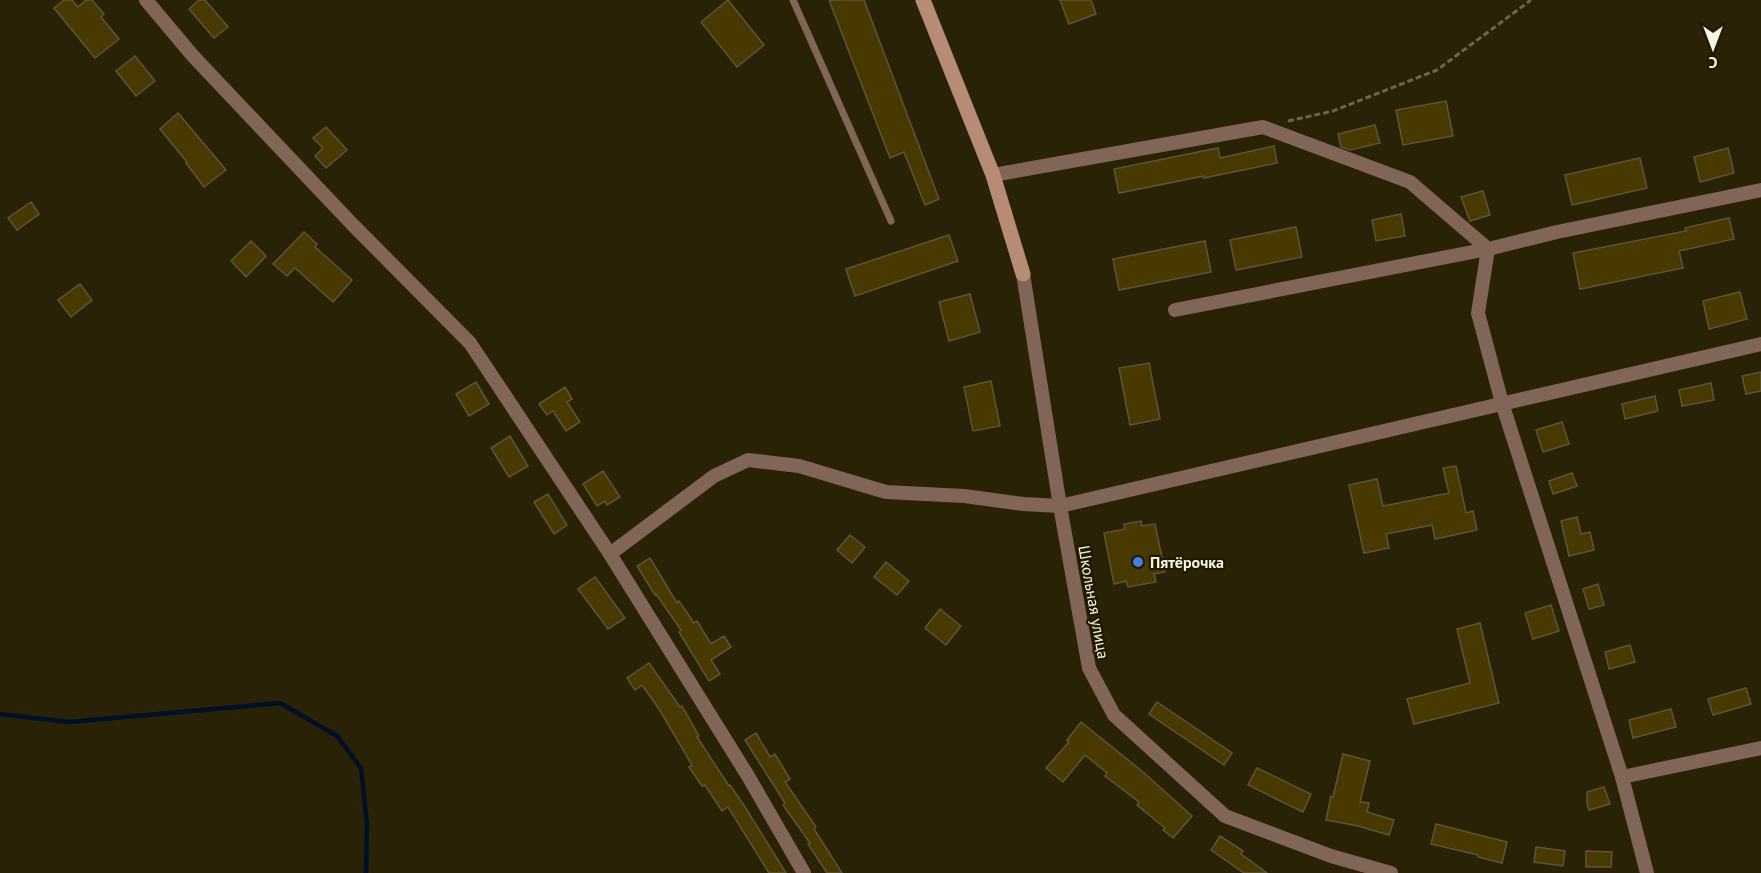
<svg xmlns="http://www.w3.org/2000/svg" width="1761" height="873" viewBox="0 0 1761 873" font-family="'PT Sans',sans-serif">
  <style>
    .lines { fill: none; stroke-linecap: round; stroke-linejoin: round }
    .stream { stroke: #001027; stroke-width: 4.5 }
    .building { fill: #473900; stroke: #5d5539; stroke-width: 1.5 }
    .path { stroke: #6d664e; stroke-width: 3; stroke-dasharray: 6 3; stroke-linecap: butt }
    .lane { stroke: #816657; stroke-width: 7 }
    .street { stroke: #816657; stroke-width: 14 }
    .secondary { stroke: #b78b75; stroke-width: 15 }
    .shop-dot { fill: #3f7fe0; stroke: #201900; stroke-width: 2 }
    .labels { text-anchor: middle; stroke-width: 4.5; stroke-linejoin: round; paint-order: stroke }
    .poi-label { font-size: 16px; font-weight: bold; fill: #f7f2e2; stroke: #201900; text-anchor: start }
    .street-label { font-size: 16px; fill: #f7f2e2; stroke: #201900 }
  </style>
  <rect width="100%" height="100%" fill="#292206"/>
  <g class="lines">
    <polyline class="stream" points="0,714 69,722 280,703 337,736 361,768 367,824 366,873"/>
  </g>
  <g class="building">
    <polygon points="64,0 72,0 78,7 86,0 92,0 104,14 101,17 119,39 95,58 54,8"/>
    <polygon points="199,0 205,0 228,27 214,38 189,9"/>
    <polygon points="728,0 764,45 737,67 701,22"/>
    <polygon points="829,0 864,0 939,199 925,205 904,152 890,158"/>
    <polygon points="1060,0 1091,0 1096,14 1069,24"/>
    <polygon points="135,56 155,81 136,96 116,71"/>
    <polygon points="1446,101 1453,136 1403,145 1396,110"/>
    <polygon points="178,113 226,170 204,187 186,163 187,162 160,129"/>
    <polygon points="1375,125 1380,143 1350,150 1341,147 1338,134"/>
    <polygon points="326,127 347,150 326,168 315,156 323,148 313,138"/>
    <polygon points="1274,146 1277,163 1204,178 1204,176 1119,193 1114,169 1218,148 1220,158"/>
    <polygon points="1728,148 1734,173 1700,182 1694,157"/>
    <polygon points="1640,158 1647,188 1572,205 1565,175"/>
    <polygon points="1483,191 1490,215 1470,221 1461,197"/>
    <polygon points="31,202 39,214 17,230 8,218"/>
    <polygon points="1401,214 1405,236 1376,241 1372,220"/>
    <polygon points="1729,218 1734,239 1679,251 1683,268 1580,289 1573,253 1686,231 1685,228"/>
    <polygon points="1296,227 1302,257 1236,270 1230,240"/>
    <polygon points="304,232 317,244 315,247 352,280 333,302 295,268 287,276 273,264"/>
    <polygon points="949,235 958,261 855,296 846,269"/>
    <polygon points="251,241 266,256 246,277 231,261"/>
    <polygon points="1205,241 1211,272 1119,290 1113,259"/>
    <polygon points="80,284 92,300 71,317 58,300"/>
    <polygon points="1740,292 1747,319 1709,329 1703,301"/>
    <polygon points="970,294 980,332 949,341 939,302"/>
    <polygon points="1149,363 1160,419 1130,425 1119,368"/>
    <polygon points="1761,372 1761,391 1746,394 1742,376"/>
    <polygon points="991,381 1000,426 973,431 964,387"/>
    <polygon points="476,382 489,404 469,416 456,394"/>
    <polygon points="1711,383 1714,400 1682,406 1679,390"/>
    <polygon points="565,387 572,399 567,402 580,422 566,431 553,411 547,415 539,404"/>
    <polygon points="1655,396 1658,411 1625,419 1622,404"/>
    <polygon points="1562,422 1569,444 1543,452 1536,430"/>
    <polygon points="510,436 528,466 509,477 491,448"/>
    <polygon points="1456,466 1466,513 1473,511 1477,530 1435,539 1432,525 1386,534 1389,548 1364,553 1349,485 1377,479 1383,506 1449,493 1443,468"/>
    <polygon points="603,471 620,497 607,505 605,501 597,506 583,484"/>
    <polygon points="1572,473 1577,486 1553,494 1549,481"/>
    <polygon points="548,494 567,525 554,534 534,502"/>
    <polygon points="1577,517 1581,534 1590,532 1594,550 1569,556 1561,521"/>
    <polygon points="1141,521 1142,526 1155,524 1165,572 1154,574 1156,582 1128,587 1126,581 1114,584 1104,533 1125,529 1124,524"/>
    <polygon points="850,535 865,547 852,563 837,550"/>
    <polygon points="650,558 677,603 679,601 694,623 697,621 711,644 724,636 731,647 711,660 720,674 709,681 679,632 681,630 656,594 655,595 637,566"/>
    <polygon points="886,562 909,581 897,595 874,577"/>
    <polygon points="595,577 625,618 608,629 578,589"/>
    <polygon points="1598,584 1604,605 1589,609 1583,589"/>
    <polygon points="1551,605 1559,631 1533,639 1525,613"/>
    <polygon points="940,609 961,626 946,645 925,628"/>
    <polygon points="1480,623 1499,703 1414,724 1407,699 1470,683 1457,629"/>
    <polygon points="1630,645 1635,662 1609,669 1605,652"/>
    <polygon points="649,663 680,707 682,706 699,736 697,737 729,786 730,785 745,807 786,873 769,873 728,807 722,811 705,785 702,786 689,767 692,765 659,709 642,685 635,690 627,678"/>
    <polygon points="1746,688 1751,704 1713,715 1708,699"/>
    <polygon points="1157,702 1232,753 1224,765 1149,714"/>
    <polygon points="1671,709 1676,727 1633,738 1629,720"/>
    <polygon points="1081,722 1143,772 1192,816 1173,838 1163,830 1165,828 1137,805 1139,802 1105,776 1107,773 1085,755 1063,782 1046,768 1069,742 1067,740"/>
    <polygon points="756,733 770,757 775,754 790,779 785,782 816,827 814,829 842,873 827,873 808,844 810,843 783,805 785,803 745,740"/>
    <polygon points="1343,754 1370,761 1360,802 1369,803 1367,812 1394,820 1389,835 1358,826 1326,820 1331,796 1333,797"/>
    <polygon points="1257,768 1311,794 1303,812 1248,785"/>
    <polygon points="1604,787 1610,804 1589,810 1587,804 1587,792"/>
    <polygon points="1436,824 1507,842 1502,863 1478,857 1478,855 1431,844"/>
    <polygon points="1220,836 1243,851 1241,854 1267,873 1244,873 1211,850"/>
    <polygon points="1536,847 1565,851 1563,866 1534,862"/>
    <polygon points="1586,851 1612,852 1611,867 1586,867"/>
  </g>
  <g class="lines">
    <polyline class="path" points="1288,121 1333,111 1437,70 1531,0"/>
    <polyline class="lane" points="793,0 891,221"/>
    <g class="street">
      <polyline points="146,0 193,56 352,224 470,343 610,554 748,776 804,873"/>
      <polyline points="993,175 1263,127 1410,182 1488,249 1478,313 1502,403 1622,777 1647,873"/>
      <polyline points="1023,274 1060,506 1089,668 1114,715 1225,816 1331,856 1391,873"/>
      <polyline points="1175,310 1488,249 1557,232 1761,190"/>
      <polyline points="610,554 714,476 748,460 799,466 886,492 964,496 1023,504 1060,506 1761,344"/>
      <polyline points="1622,777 1761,748"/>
    </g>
    <polyline class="secondary" points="923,0 993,175 1023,274"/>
  </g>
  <circle class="shop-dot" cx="1138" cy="562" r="6"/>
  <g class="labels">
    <g class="poi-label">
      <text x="1150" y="568">Пятёрочка</text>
    </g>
    <g class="street-label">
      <text transform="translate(1094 602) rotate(80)" y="6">Школьная улица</text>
    </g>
  </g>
  <g transform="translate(1713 48) rotate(180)" stroke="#201900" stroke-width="4.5" paint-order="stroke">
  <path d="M0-4.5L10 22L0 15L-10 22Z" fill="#f7f2e2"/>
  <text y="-9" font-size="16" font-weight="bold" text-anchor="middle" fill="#f7f2e2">С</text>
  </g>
</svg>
